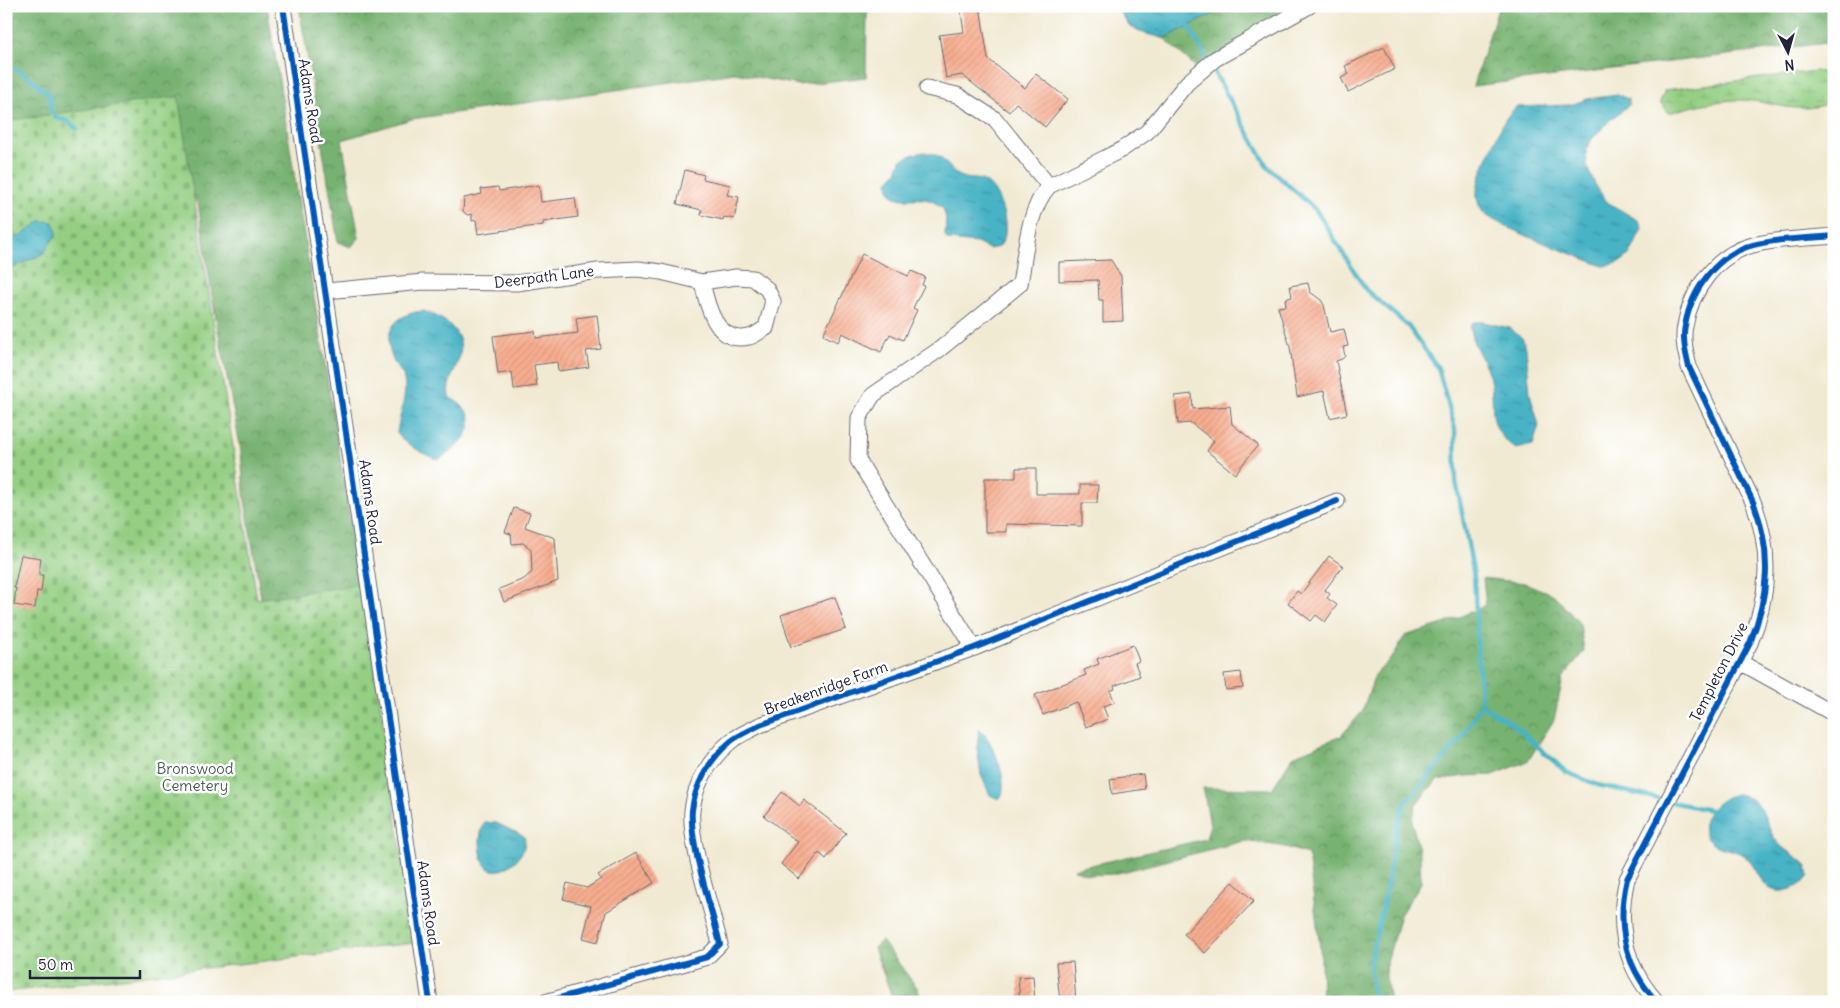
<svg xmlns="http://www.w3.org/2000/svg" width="1840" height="1008" viewBox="0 0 1840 1008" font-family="Delius,sans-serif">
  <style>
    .forest { fill: url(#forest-crowns); stroke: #4c6a56 }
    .wetland { fill: url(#wetland-marsh); stroke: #5b785f }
    .cemetery { fill: url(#cemetery-stones); stroke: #5b785f }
    .water { fill: url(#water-ripples); stroke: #346a80 }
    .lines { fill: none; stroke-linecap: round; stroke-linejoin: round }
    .stream { stroke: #47b3c5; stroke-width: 4.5 }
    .building { fill: url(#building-hatch) }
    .minor-casing { stroke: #6a6870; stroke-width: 17 }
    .minor { stroke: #fff; stroke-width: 15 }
    .cycleway-casing { stroke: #fff; stroke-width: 9 }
    .cycleway { stroke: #0057b8; stroke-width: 6 }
    .labels { text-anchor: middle; stroke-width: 5; stroke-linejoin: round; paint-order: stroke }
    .street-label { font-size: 15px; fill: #22223b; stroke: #fff }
    .park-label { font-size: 15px; fill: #4a5f54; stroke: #fff }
  </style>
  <defs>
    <pattern id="forest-crowns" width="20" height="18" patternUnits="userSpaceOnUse" patternTransform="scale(1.25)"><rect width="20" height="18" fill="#77b271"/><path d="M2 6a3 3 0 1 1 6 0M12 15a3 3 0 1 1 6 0" fill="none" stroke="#61905e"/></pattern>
    <pattern id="wetland-marsh" width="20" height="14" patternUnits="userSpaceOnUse" patternTransform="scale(1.25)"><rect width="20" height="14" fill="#94cf83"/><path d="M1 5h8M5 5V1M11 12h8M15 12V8" fill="none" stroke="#7fb172"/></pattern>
    <pattern id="cemetery-stones" width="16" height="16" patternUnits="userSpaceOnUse" patternTransform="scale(1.25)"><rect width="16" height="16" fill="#94cf83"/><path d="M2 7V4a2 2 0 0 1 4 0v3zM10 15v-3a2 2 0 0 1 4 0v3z" fill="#7fb172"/></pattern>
    <pattern id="water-ripples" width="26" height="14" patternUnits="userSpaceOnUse" patternTransform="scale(1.25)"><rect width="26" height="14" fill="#47b3c5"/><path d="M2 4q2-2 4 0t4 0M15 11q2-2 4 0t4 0" fill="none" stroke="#3b91a1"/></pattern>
    <pattern id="building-hatch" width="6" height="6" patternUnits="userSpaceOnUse" patternTransform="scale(1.25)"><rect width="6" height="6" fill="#f8ad8f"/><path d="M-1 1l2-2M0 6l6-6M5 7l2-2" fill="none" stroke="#d4957c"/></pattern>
  </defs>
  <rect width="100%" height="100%" fill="#fff"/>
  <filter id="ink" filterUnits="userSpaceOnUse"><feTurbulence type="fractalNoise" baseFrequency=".02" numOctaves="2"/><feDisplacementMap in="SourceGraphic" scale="10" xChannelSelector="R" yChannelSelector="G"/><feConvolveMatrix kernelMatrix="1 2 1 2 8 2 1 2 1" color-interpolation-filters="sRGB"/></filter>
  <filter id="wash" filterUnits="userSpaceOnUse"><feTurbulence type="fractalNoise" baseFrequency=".0096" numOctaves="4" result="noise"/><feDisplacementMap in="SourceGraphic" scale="20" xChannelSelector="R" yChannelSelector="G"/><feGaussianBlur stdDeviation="1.12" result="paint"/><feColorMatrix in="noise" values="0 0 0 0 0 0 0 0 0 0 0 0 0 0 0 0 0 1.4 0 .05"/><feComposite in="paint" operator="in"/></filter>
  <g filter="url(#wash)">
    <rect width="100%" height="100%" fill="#f1ead3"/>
    <g class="forest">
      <polygon points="6,6 267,6 361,587 262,604 244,494 241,451 214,308 198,203 151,158 6,142"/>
      <polygon points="299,6 870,6 867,15 866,77 798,85 735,73 412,119 342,140 359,238 351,247 338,242"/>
      <polygon points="1115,6 1130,26 1165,38 1221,10 1223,6 1309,6 1198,69 1165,39 1130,27"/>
      <polygon points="1499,6 1834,6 1834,42 1473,86"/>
      <polygon points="1483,578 1525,583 1554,595 1580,624 1584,651 1563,678 1554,720 1528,761 1493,775 1465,776 1437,780 1416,804 1412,823 1420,854 1421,883 1400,915 1385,969 1390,1002 1322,1002 1321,956 1308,854 1281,846 1244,841 1114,874 1088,875 1074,869 1206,839 1210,825 1203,788 1272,789 1293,756 1341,736 1362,712 1375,675 1393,656 1405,636 1446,623 1486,605"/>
      <polygon points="882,941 918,989 922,1002 894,1002 874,948"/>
    </g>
    <path class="wetland" d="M1815,71l16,3c5,7 4,22 0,29 -40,13 -57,-3 -94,-3 -24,1 -45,6 -68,13l-9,-11 5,-12z"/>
    <polygon class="cemetery" points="178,96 257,599 363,584 414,943 6,992 6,121"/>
    <g class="water">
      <polygon points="1117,6 1223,6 1221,10 1165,38 1146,34 1130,26"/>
      <path d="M1618,95l10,4 1,6 -18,14 -20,21 -5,10 1,17 9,19 11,16 32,19 3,7c-11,24 -11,35 -39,38 -22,-9 -109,-40 -120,-54 -13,-17 -2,-38 5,-55 8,-17 14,-38 28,-50l55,-2 16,-6z"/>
      <path d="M924,152c21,3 20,12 34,23 7,5 15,3 23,5 17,5 26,37 24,53 0,5 -3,10 -6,14l-10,2 -12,-6 -29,-3 -3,-4 1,-18 -3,-10c-4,-3 -9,-6 -14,-8 -15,-5 -40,8 -41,-18l9,-10 4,-12 13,-6z"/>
      <polygon points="41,221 53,222 57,233 44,253 6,271 6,241 21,236"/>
      <path d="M423,311c20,6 42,20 37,44 -4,15 -14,27 -11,42 4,3 10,5 13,9 22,19 -6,44 -23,53 -9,0 -38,-18 -42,-26 2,-16 11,-40 7,-54 -1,-7 -7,-11 -10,-17 -13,-28 -1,-48 29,-51z"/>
      <path d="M1474,322h9l27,6 13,11 3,9 4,46 9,31 -6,20 -17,4c-35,-25 -17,-45 -28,-77 -6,-17 -18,-29 -18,-47z"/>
      <path d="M979,729c13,8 33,58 20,70l-9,-4 -9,-20 -4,-27z"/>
      <path d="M1738,794c32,8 23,30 41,50 8,9 20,12 28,22l2,10c-5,7 -10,10 -18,13 -31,11 -30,-22 -48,-34 -10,-7 -28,-6 -35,-15 -15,-19 12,-45 30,-46z"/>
      <path d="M485,822l11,1 28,13c8,22 -39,56 -43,16 -2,-12 -1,-20 4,-30z"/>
    </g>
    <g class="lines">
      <g class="stream">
        <polyline points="1189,27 1267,166 1316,210 1366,290 1408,326 1438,368 1455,429 1456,481 1474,576 1481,705 1462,738 1404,804 1396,829 1387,887 1370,963 1374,1002"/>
        <polyline points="6,66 21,71 49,94 51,110 56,118 68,121 77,129"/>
        <polyline points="1481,705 1513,724 1566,772 1598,785 1664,800"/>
        <polyline points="1671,802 1710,810"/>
      </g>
    </g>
    <g id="blocks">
      <g class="building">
        <polygon points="960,6 980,6 988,59 1025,88 1036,74 1068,99 1045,127 1016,103 1009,112 962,75 946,78 939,35 964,32"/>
        <polygon points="1384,47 1395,69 1348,92 1341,78 1349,74 1345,66"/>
        <polygon points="685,170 704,175 703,179 730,185 727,195 739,197 734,219 724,217 723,220 701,215 702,210 677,204"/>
        <polygon points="539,185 541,202 575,198 578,217 543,222 543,225 478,234 476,220 472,221 472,214 467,215 463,211 464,198 482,194 481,189 498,187 499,191"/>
        <polygon points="862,254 908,276 911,271 925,277 922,285 924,286 913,308 917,310 903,340 890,334 881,352 842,333 838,342 823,335"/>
        <polygon points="1111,260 1121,276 1123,321 1103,322 1103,300 1099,300 1098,280 1059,281 1059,262"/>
        <polygon points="1308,283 1310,292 1321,300 1324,305 1330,332 1344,329 1348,346 1343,347 1345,356 1342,359 1336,361 1347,414 1330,418 1324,391 1297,397 1290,347 1278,307 1286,306 1285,299 1292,297 1290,286"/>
        <polygon points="597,315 601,349 586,351 589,367 558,371 557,362 534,365 537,386 514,389 512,372 498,374 493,336 535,331 536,338 578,333 576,318"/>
        <polygon points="1192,394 1193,409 1230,406 1232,424 1258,445 1235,474 1207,451 1214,441 1191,423 1178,424 1175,396"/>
        <polygon points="1016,468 1036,468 1036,494 1080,494 1080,485 1098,485 1097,503 1082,503 1082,526 1006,524 1006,532 985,532 985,478 1016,478"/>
        <polygon points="514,508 530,513 525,527 555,538 558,581 504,602 499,589 524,579 532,572 531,549 523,543 512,544 511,534 505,532"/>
        <polygon points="21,555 41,558 39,575 43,575 41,592 37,591 35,608 14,605 16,588 14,588"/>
        <polygon points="1329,556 1343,566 1325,590 1330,594 1327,598 1337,605 1325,622 1316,615 1311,621 1288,603 1297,591 1301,594"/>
        <polygon points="835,597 846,629 791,647 781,615"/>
        <polygon points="1133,645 1139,661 1135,663 1140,676 1114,686 1115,689 1110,691 1115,702 1103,706 1108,719 1086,727 1076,702 1043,715 1035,695 1086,675 1084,670 1099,664 1097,659"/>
        <polygon points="1241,672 1243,688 1226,690 1224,674"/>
        <polygon points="1143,774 1145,789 1112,794 1110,779"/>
        <polygon points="782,792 800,806 804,800 846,833 826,859 819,853 799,879 781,864 798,842 764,816"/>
        <polygon points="636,853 654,883 606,912 598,942 583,938 591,906 563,899 567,883 587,888 601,879 598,875"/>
        <polygon points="1233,882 1254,901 1205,953 1184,934"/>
        <polygon points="1073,962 1076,1002 1060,1002 1056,963"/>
        <polygon points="1033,976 1035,1002 1020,1002 1018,977"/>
      </g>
    </g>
  </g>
  <g filter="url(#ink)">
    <use href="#blocks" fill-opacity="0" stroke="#6a6870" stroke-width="1"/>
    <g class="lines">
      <defs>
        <g id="minor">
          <polyline points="283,6 430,1002"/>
          <polyline points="927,88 957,95 995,119 1049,186"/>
          <path d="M326,291l97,-9 94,1 81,-12 40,-2 23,3 41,10 34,-5 17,1 14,11 6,12 -7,27c-5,2 -11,8 -17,9 -33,8 -42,-32 -47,-55"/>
          <path d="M974,648l-116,-188 1,-42 14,-23 67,-46 80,-65c6,-33 7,-73 29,-98l72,-36 26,-18 40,-49 28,-24 94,-53"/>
          <polyline points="1740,662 1834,714"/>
          <path d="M545,1002l162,-45 13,-13c-8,-34 -31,-101 -28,-134 3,-26 18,-51 38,-68 8,-7 21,-12 30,-17l214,-77 363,-147"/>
          <path d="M1657,1002c-33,-36 -41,-77 -30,-123l123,-236c19,-47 22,-91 4,-139l-65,-137c-3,-13 -7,-28 -4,-41 6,-36 32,-72 68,-81 26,-7 54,-6 81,-9"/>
        </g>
      </defs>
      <use href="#minor" class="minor-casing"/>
      <use href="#minor" class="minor"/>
      <defs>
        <g id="cycleway">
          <polyline points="283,6 430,1002"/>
          <path d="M545,1002l162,-45 13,-13c-8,-34 -31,-101 -28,-134 3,-26 18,-51 38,-68 8,-7 21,-12 30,-17l214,-77 363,-147"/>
          <path d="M1657,1002c-33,-36 -41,-77 -30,-123l123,-236c19,-47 22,-91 4,-139l-65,-137c-3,-13 -7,-28 -4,-41 6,-36 32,-72 68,-81 26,-7 54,-6 81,-9"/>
        </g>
      </defs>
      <use href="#cycleway" class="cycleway-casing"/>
      <use href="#cycleway" class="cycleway"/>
    </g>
  </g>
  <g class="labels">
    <g class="street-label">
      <text transform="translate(310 101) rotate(81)" y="5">Adams Road</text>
      <text transform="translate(544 277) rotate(-7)" y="5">Deerpath Lane</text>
      <text transform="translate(370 502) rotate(82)" y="5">Adams Road</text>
      <text transform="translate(1719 672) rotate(-63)" y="5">Templeton Drive</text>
      <text transform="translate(826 688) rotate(-20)" y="5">Breakenridge Farm</text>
      <text transform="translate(428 903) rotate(82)" y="5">Adams Road</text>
    </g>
    <g class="park-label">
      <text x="195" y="774">Bronswood<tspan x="195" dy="17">Cemetery</tspan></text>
    </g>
  </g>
  <rect width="1840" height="1008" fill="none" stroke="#fff" stroke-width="25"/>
  <g transform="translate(1788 52) rotate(174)" stroke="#ffffff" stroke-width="4" paint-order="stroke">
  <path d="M0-4L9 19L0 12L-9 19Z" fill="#22223b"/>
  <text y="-8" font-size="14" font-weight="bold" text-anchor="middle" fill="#22223b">N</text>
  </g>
  <path d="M30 970v8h110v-8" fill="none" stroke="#22223b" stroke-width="2.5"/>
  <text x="38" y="970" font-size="15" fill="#22223b" stroke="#ffffff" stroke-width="4" paint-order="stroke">50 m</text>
</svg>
